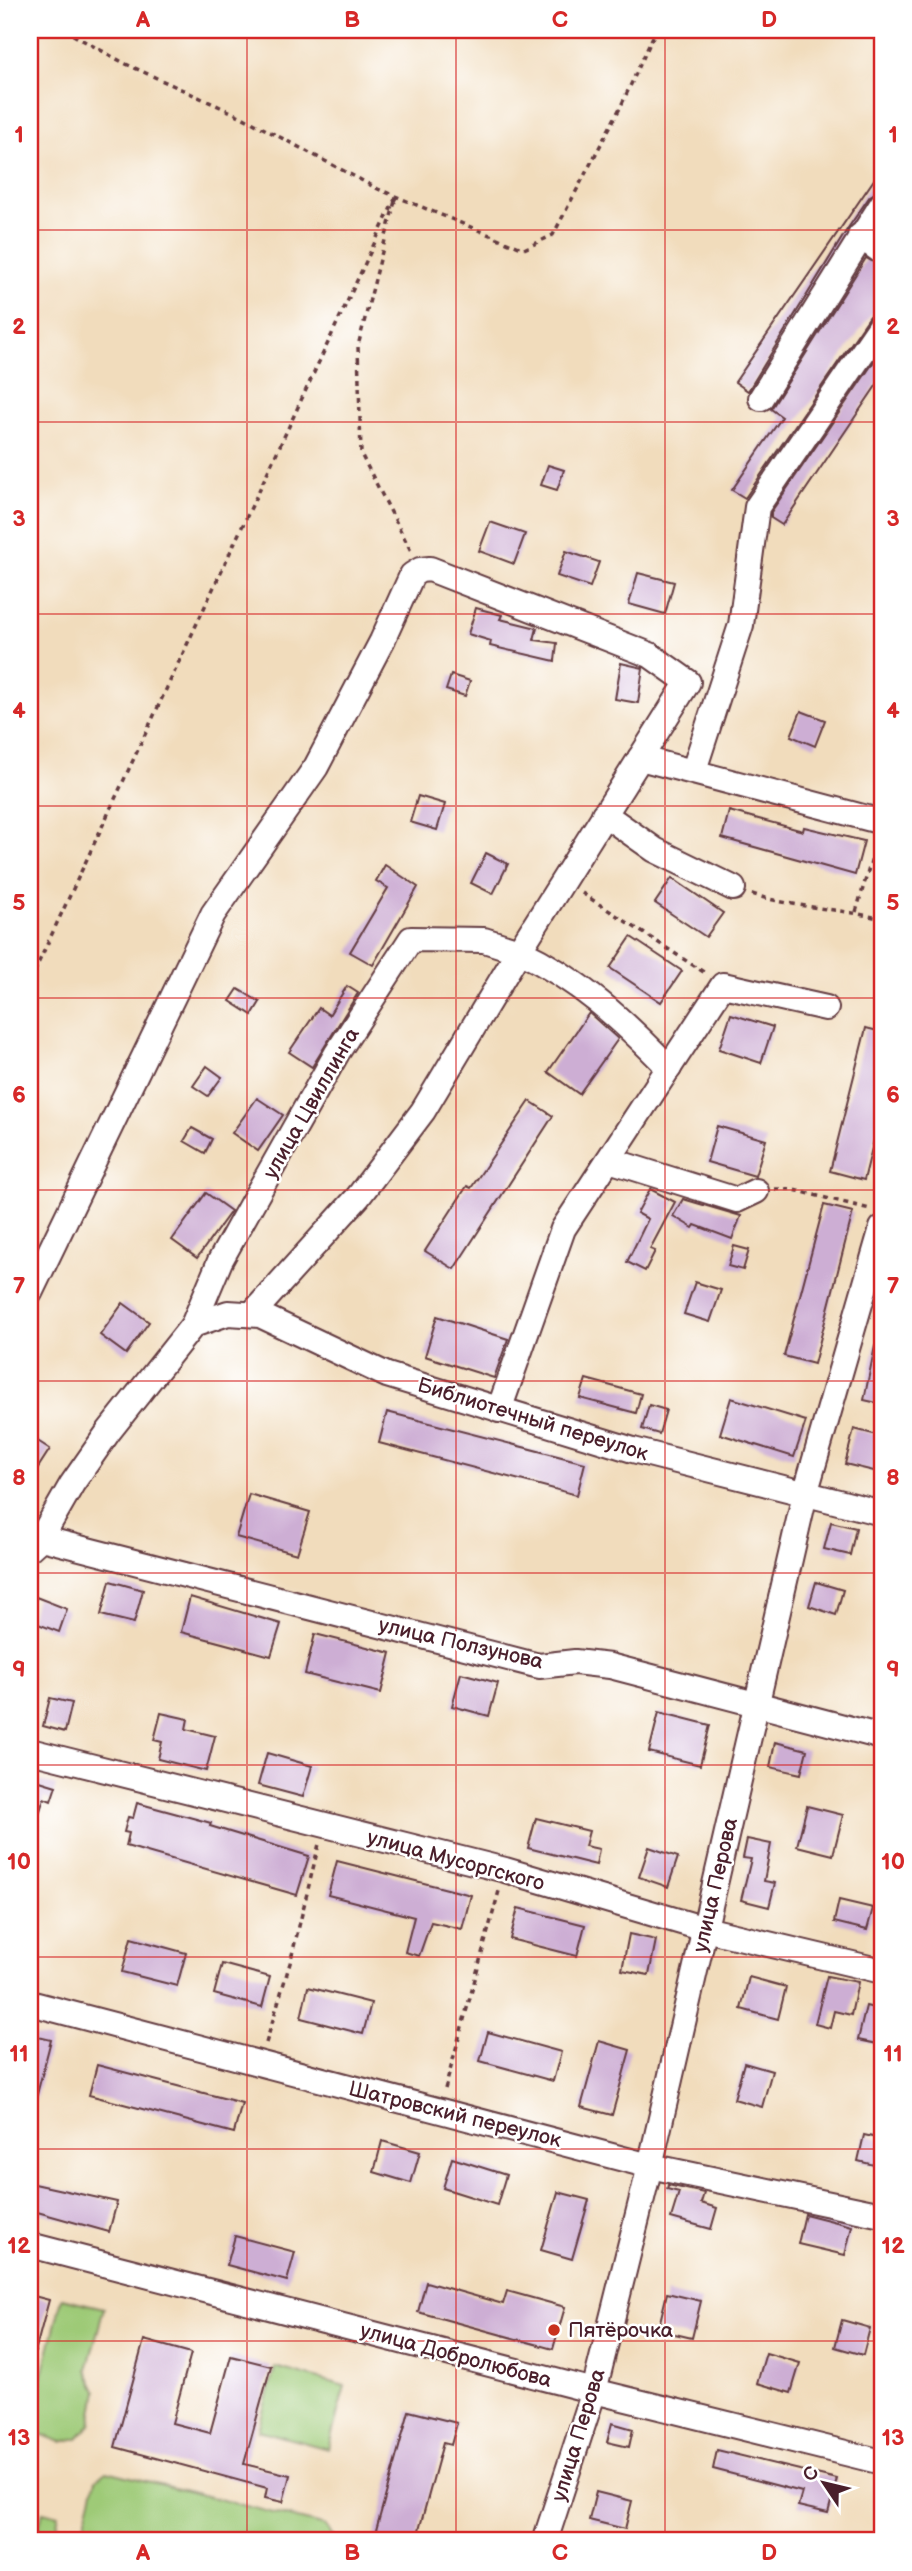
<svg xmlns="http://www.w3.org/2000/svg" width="912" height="2571" viewBox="0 0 912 2571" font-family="'Balsamiq Sans',sans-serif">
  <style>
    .green { fill: #9eca77; stroke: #747451; stroke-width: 2 }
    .building { fill: #cdaed4 }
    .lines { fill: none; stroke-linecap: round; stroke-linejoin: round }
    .minor-casing { stroke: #633b41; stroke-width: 28 }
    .path { stroke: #633b41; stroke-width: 3.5; stroke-dasharray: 5 5; stroke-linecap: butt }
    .minor { stroke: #fff; stroke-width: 24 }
    .grid { fill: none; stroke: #d62828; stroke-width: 2; stroke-opacity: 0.55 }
    .poi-dot { fill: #c8321e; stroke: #fff; stroke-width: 2.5 }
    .labels { text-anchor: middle; stroke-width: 5; stroke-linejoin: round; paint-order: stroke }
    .street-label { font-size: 21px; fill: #4a1f2b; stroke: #fff }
    .poi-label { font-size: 21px; fill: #4a1f2b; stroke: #fff; text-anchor: start }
    .neatline { fill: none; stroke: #d62828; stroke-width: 2.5 }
    .grid-label { font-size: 23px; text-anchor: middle; font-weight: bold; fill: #d62828 }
  </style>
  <rect width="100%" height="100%" fill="#fff"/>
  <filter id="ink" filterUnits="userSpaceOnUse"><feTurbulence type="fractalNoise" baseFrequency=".0143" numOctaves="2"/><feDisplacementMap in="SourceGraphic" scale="14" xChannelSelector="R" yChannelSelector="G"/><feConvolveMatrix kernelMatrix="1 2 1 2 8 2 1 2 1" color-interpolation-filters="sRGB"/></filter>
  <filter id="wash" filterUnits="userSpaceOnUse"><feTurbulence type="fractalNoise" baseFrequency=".00686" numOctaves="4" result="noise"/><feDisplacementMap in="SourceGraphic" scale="28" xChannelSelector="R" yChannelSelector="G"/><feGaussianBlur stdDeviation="1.57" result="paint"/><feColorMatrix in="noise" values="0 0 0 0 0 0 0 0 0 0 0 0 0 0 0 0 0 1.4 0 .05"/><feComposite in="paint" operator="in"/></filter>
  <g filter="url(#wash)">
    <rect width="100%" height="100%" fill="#f1dcbc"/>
    <g class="green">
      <polygon points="62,2298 104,2308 87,2370 97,2391 91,2424 78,2438 61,2442 30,2430 30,2426"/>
      <polygon points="275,2367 345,2386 328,2449 258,2430"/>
      <polygon points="107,2471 325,2526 334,2537 332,2541 80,2541 96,2479"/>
      <polygon points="43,2511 59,2515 53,2541 36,2541"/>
    </g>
    <g id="blocks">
      <g class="building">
        <polygon points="882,168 882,189 870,196 848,228 748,391 735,382"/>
        <polygon points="866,258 882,267 882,309 870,316 745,498 732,490 782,417 771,409"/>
        <polygon points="882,350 882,377 782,525 771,518 771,512"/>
        <polygon points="548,465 564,470 557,490 541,485"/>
        <polygon points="490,522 525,534 514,564 479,551"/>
        <polygon points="566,551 599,562 590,587 557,576"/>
        <polygon points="638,573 674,582 665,614 629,604"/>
        <polygon points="476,608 502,615 500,619 537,628 534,640 557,643 555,661 490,646 491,641 468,634"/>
        <polygon points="621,663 643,668 638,703 615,699"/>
        <polygon points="451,675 470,681 465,696 446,690"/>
        <polygon points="801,711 825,720 815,746 791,736"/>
        <polygon points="418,796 445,804 437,830 410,822"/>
        <polygon points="729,811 803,831 804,827 864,841 855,875 722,838"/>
        <polygon points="486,853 508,864 493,894 471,883"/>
        <polygon points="385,865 418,887 373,965 350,952 388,888 376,881"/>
        <polygon points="672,878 723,913 706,937 655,903"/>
        <polygon points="631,937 682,971 661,1002 610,968"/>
        <polygon points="347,986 358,993 312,1067 289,1052 319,1008 329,1015"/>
        <polygon points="238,989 260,1002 252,1015 230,1001"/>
        <polygon points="589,1013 618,1039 579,1094 548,1072"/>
        <polygon points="731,1014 773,1027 761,1063 719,1049"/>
        <polygon points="866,1028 882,1032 882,1108 864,1180 830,1171"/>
        <polygon points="207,1066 222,1077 208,1096 193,1086"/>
        <polygon points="257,1098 283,1115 258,1151 232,1133"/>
        <polygon points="530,1101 553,1116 454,1269 425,1251 467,1186 471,1188"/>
        <polygon points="717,1126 766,1140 755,1176 707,1162"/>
        <polygon points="192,1128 212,1139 205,1153 184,1141"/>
        <polygon points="650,1189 675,1202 650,1249 655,1251 645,1271 627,1262 648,1219 637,1213"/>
        <polygon points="206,1193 231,1211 197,1258 172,1240"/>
        <polygon points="683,1199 741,1216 732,1239 695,1225 693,1228 673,1216"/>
        <polygon points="824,1205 853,1212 814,1364 784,1356"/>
        <polygon points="734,1246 749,1250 743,1270 728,1266"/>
        <polygon points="695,1282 721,1290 710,1322 684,1314"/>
        <polygon points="123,1303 149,1322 126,1354 100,1335"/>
        <polygon points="437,1316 508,1339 494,1378 425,1356"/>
        <polygon points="875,1346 882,1347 882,1404 864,1400"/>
        <polygon points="586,1379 641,1394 636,1413 580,1398"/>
        <polygon points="731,1398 806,1421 794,1457 720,1434"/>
        <polygon points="649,1405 666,1410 659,1434 642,1429"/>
        <polygon points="387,1412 585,1463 577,1495 379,1443"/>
        <polygon points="854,1429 877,1435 875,1443 882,1445 882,1473 845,1464"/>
        <polygon points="30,1436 50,1449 30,1480"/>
        <polygon points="249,1494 310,1512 297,1554 236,1537"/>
        <polygon points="831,1522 856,1528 850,1555 824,1549"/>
        <polygon points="110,1581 143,1590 134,1623 101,1615"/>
        <polygon points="816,1582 843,1590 836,1615 809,1606"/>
        <polygon points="36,1597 67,1609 59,1632 30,1621"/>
        <polygon points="190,1597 281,1624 271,1656 181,1632"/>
        <polygon points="315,1634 391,1653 381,1693 305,1674"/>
        <polygon points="461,1673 498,1683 489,1716 452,1706"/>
        <polygon points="50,1698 72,1703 65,1732 43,1726"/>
        <polygon points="659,1712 710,1725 700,1765 649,1752"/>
        <polygon points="161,1713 188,1719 186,1729 215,1736 206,1771 158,1759 162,1742 154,1740"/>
        <polygon points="775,1742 807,1750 801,1774 770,1767"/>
        <polygon points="267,1753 312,1766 303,1797 258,1785"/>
        <polygon points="30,1778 56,1786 51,1801 44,1798 33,1833 30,1833"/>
        <polygon points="137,1803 211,1823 210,1826 309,1856 297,1895 126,1846 129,1833 124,1832 128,1817 133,1818"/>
        <polygon points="807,1806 843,1815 833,1855 797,1846"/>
        <polygon points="536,1818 589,1831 585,1846 599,1849 596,1865 528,1848"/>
        <polygon points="747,1839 771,1844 764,1881 775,1883 769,1907 741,1900 751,1859 743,1858"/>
        <polygon points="649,1847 678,1857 668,1887 639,1877"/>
        <polygon points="337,1861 471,1895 462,1929 431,1922 419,1956 405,1952 414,1917 328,1895"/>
        <polygon points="839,1900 873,1908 867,1930 834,1922"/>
        <polygon points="518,1908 585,1925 577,1956 510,1939"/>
        <polygon points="629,1934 656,1940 649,1975 622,1970"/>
        <polygon points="131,1938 186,1953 177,1986 122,1972"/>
        <polygon points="222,1964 270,1977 262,2007 214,1994"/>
        <polygon points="827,1976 858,1982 851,2015 834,2011 830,2028 815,2024"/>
        <polygon points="749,1977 786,1987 778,2019 741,2009"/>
        <polygon points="308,1987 371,2003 363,2034 301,2018"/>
        <polygon points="866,2006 882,2010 882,2045 858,2040"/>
        <polygon points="488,2032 561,2052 553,2081 480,2061"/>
        <polygon points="30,2035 51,2040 35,2102 30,2101"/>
        <polygon points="599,2041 630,2050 612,2115 581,2107"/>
        <polygon points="744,2063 772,2071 762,2107 734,2099"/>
        <polygon points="97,2065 242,2103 234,2133 89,2095"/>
        <polygon points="864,2135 882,2139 882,2167 858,2161"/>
        <polygon points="382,2141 420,2152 411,2183 374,2172"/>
        <polygon points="452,2158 506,2175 497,2205 443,2188"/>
        <polygon points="30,2183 117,2202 109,2232 30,2210"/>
        <polygon points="668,2185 704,2193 701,2203 717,2208 711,2229 671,2218 679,2192 667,2189"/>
        <polygon points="558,2192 589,2200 572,2259 541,2250"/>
        <polygon points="805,2214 852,2226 845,2255 798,2244"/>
        <polygon points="235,2236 295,2252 287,2281 227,2265"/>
        <polygon points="426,2282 503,2304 507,2291 565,2307 553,2349 418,2312"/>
        <polygon points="667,2293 701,2301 692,2338 658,2330"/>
        <polygon points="30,2295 49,2300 35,2352 30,2352"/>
        <polygon points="842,2320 870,2328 863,2355 835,2347"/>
        <polygon points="144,2340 191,2353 172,2423 210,2433 231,2356 271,2366 244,2464 290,2475 283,2502 265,2498 267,2488 115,2447"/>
        <polygon points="766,2353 800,2363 791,2393 757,2383"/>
        <polygon points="409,2411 457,2423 451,2445 443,2443 416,2541 373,2541"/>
        <polygon points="612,2423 633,2429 629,2447 607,2442"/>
        <polygon points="717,2450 837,2479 828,2513 798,2506 802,2492 713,2469"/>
        <polygon points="596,2492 632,2501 625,2529 589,2520"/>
      </g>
    </g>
  </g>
  <g filter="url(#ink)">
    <use href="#blocks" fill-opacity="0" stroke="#633b41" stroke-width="2"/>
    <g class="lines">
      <defs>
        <g id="minor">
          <polyline points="860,236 882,252"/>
          <polyline points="761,398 882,204"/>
          <polyline points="640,758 882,822"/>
          <polyline points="694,770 741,625 757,507 882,324"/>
          <polyline points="604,814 655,850 733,888"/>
          <polyline points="609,1160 737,1200 756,1191"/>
          <polyline points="30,1293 213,914 316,767 382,641 412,575 420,570 430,569 650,655 688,682 519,951 484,940 411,939 337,1053 255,1198 220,1261 193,1325 109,1431 72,1484 41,1538 30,1548"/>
          <path d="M252,1314l106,-117 65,-86 96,-160c58,27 106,71 150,117"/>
          <polyline points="193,1325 228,1313 260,1315 387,1375 633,1450 882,1513"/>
          <polyline points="499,1410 563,1229 723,985 826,1008"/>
          <polyline points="41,1538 539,1666 575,1662 610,1666 882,1737"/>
          <polyline points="30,1751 505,1870 705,1929 882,1971"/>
          <polyline points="30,2003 650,2166 882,2215"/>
          <polyline points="30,2245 594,2391 882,2462"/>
          <polyline points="545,2541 594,2391 650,2166 805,1494 882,1228"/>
        </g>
      </defs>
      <use href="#minor" class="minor-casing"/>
      <g class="path">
        <polyline points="64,30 126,64 240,116 378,189 524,249 553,235 620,108 656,30"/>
        <polyline points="582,893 705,973"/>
        <path d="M752,894c42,14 87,14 130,25"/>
        <polyline points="856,912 876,844"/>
        <polyline points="30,981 396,197 358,346 361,454 411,551"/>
        <polyline points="775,1189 790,1189 870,1209"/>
        <polyline points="266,2043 290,1963 319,1844"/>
        <polyline points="445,2089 499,1891"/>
      </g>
      <use href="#minor" class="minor"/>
    </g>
  </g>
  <path class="grid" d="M247,30v2511M456,30v2511M665,30v2511M30,230h852M30,422h852M30,614h852M30,806h852M30,998h852M30,1190h852M30,1381h852M30,1573h852M30,1765h852M30,1957h852M30,2149h852M30,2341h852"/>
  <circle class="poi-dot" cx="554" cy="2330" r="7"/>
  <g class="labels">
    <g class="street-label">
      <text transform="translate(311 1103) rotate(-60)" y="7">улица Цвиллинга</text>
      <text transform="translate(533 1419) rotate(17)" y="7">Библиотечный переулок</text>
      <text transform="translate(461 1643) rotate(13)" y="7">улица Ползунова</text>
      <text transform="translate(456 1860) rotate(15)" y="7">улица Мусоргского</text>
      <text transform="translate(715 1885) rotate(-77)" y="7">улица Перова</text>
      <text transform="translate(455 2114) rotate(14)" y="7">Шатровский переулок</text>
      <text transform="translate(456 2355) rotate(15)" y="7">улица Добролюбова</text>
      <text transform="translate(578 2435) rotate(-73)" y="7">улица Перова</text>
    </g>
    <g class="poi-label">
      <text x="568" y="2337">Пятёрочка</text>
    </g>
  </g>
  <rect width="912" height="2571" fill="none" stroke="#fff" stroke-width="77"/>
  <g transform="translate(824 2483) rotate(305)" stroke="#ffffff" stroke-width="5" paint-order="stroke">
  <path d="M0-5L12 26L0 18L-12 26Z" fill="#4a1f2b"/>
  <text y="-10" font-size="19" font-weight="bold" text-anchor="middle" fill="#4a1f2b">С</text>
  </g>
  <rect x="38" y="38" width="836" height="2494" class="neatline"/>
  <g class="grid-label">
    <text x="143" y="27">A</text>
    <text x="352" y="27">B</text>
    <text x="560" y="27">C</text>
    <text x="769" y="27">D</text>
    <text x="19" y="142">1</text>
    <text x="893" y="142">1</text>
    <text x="19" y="334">2</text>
    <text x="893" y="334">2</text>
    <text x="19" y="526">3</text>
    <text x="893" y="526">3</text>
    <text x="19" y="718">4</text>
    <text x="893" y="718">4</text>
    <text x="19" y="910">5</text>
    <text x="893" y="910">5</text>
    <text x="19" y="1102">6</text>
    <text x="893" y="1102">6</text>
    <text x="19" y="1293">7</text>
    <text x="893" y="1293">7</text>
    <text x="19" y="1485">8</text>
    <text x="893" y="1485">8</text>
    <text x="19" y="1677">9</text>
    <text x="893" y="1677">9</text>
    <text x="19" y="1869">10</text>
    <text x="893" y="1869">10</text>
    <text x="19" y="2061">11</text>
    <text x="893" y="2061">11</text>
    <text x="19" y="2253">12</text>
    <text x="893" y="2253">12</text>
    <text x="19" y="2445">13</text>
    <text x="893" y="2445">13</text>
    <text x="143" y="2560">A</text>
    <text x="352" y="2560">B</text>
    <text x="560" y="2560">C</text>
    <text x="769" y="2560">D</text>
  </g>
</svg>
